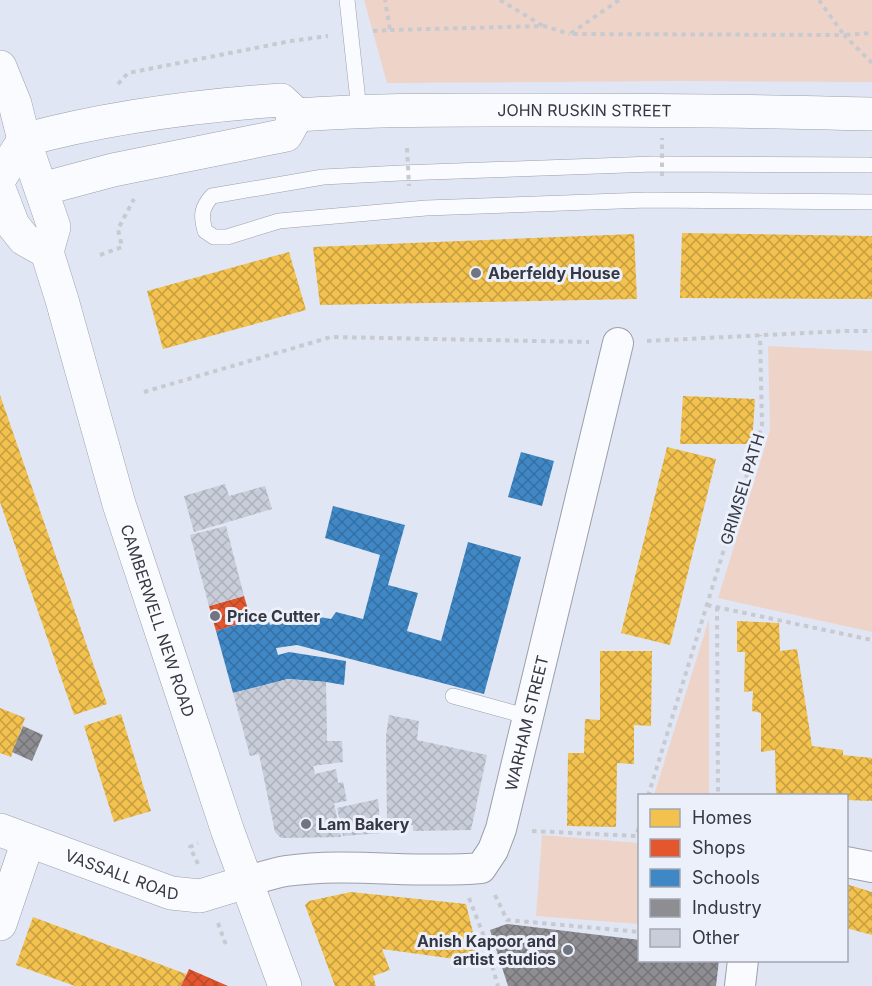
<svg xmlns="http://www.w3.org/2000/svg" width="872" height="986" viewBox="0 0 872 986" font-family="Inter,sans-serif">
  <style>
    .park { fill: #eed4c8 }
    .homes { fill: url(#homes-cross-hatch) }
    .shops { fill: url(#shops-cross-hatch) }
    .schools { fill: url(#schools-cross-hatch) }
    .industry { fill: url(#industry-cross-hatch) }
    .building { fill: url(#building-cross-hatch) }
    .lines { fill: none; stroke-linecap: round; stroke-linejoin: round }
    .lane-casing { stroke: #9c9faa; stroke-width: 16 }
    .street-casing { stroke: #9c9faa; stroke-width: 32 }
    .secondary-casing { stroke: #9c9faa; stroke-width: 34 }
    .highway-casing { stroke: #9c9faa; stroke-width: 34 }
    .path { stroke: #c8cad0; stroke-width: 4; stroke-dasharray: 4.5 4.5; stroke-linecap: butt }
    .lane { stroke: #fafbfe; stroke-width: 15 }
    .street { stroke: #fafbfe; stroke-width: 30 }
    .secondary { stroke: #fafbfe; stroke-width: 33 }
    .highway { stroke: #fafbfe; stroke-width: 33 }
    .path-bridge { stroke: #c8cad0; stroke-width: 4; stroke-dasharray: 4.5 4.5; stroke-linecap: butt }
    .poi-dot { fill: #717581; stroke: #ecf0fb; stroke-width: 2 }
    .labels { text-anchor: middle; stroke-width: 6; stroke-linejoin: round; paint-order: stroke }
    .street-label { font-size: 16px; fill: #353843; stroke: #ecf0fb }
    .poi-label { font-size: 16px; font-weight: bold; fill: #353843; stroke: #ecf0fb; text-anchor: start }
  </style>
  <defs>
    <pattern id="homes-cross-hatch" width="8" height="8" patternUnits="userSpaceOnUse" patternTransform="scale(1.5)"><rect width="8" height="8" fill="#f2c14e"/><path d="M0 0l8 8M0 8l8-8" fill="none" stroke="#c59e42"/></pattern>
    <pattern id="shops-cross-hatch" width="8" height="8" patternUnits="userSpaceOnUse" patternTransform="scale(1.5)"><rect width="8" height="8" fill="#e4572e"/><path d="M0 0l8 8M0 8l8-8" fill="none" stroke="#ba4929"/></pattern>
    <pattern id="schools-cross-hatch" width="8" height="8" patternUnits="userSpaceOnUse" patternTransform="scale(1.5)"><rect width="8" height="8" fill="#3f88c5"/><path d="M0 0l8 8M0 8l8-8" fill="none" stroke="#3670a2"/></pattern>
    <pattern id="industry-cross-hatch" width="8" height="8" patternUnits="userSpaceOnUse" patternTransform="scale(1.5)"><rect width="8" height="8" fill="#8d8d92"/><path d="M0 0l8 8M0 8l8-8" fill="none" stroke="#747479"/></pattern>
    <pattern id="building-cross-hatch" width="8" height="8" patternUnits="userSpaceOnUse" patternTransform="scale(1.5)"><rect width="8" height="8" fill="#c9cdd9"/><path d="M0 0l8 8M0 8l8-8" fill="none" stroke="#adb1bb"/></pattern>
  </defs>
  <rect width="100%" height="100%" fill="#e1e6f5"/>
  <g class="park">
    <polygon points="364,0 872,0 872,82 682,81 387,83"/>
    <polygon points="768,346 872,351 872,632 718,598 770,430"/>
    <polygon points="709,619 709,795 654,795"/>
    <polygon points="542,835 639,843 639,924 536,916"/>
  </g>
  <g class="homes">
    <polygon points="682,233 872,236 872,299 680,298"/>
    <polygon points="634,234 637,299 320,305 313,247"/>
    <polygon points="289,252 306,310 163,349 147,291"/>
    <polygon points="0,395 107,704 74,715 0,502"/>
    <polygon points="683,396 755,399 752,444 680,444"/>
    <polygon points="667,447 716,459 670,645 621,633"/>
    <polygon points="737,621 779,623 780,651 797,649 812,746 843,750 843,755 872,758 872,801 846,800 846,795 776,795 775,750 761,752 761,713 752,711 753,691 744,692 745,652 737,652"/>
    <polygon points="600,651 652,651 651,726 634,725 634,764 617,763 616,827 567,826 568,753 584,753 585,719 600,720"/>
    <polygon points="0,708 25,718 11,757 0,753"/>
    <polygon points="121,714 151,811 114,822 84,726"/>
    <polygon points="846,884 872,892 872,935 846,928"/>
    <polygon points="351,892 466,904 476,945 477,962 382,949 390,970 373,976 376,986 335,986 305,905 309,901"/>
    <polygon points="33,917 186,974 181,986 75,986 16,965"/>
  </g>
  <g class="shops">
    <polygon points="244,596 251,620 216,631 209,606"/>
    <polygon points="189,969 228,986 181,986"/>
  </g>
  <g class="schools">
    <polygon points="521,452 554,461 542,506 508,497"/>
    <polygon points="333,506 405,525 388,585 418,593 407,631 441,641 468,542 521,557 484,694 297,645 276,648 278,655 289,652 346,661 344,685 326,682 288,679 233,693 216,631 251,620 268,618 270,625 304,614 331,619 336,612 363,619 380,555 325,538"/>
  </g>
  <g class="industry">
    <polygon points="23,726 43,735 32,761 12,752"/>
    <polygon points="507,924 640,940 640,960 719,960 716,986 508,986 490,930"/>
  </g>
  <g class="building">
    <polygon points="225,484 229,496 265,486 272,509 194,532 184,496"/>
    <polygon points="226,526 244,596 209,606 190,535"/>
    <polygon points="288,679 326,682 327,741 342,741 343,762 313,766 315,774 336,769 338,783 343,782 347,801 334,803 341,837 281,838 275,832 259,754 250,756 233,693"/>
    <polygon points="389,715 419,721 417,740 487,755 471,830 413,831 413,825 387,826 386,736"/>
    <polygon points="378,799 381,833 343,836 337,808"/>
  </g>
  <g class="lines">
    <defs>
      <g id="lane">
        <polyline points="347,0 359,110"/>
        <path d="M869,165l-215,-1 -253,9 -78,4 -111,19c-11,12 -11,20 -7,35l9,6h13l52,-16 147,-13 221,-8 225,2"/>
        <polyline points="453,696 529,717"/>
      </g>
      <g id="street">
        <polyline points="846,862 872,867"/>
        <path id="s1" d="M246,882c13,-4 27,-9 40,-11 65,-9 131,3 195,-3l12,-18 8,-21 117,-486"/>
        <polyline points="740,986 743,960"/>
      </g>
      <g id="secondary">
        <path id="s2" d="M0,178l24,-38c84,-23 170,-34 257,-40l16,15c79,-6 158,-5 237,-5 113,0 225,1 338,4"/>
        <polyline points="42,189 113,170 286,135 297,115"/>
        <path id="s3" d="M0,830l171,63 29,3 46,-14"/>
        <polyline points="0,924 28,841"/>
      </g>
      <g id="highway">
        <path id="s4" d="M0,67l15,37 9,36 30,87 -7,25 15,48 57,204 109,328 57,154"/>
        <polyline points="0,191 13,225 24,239 47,252"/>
      </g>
    </defs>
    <use href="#lane" class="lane-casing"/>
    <use href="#street" class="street-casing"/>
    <use href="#secondary" class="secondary-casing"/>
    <use href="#highway" class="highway-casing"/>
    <g class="path">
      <polyline points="500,0 543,26"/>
      <polyline points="619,0 570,34 844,35 872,63"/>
      <polyline points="819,0 844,35 872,33"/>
      <polyline points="390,30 544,26 570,34"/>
      <polyline points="373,31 390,30 385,0"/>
      <polyline points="118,84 128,73 291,41 328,36"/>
      <polyline points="100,255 122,247 118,229 134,199"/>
      <polyline points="647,341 845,331 872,331"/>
      <polyline points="144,392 331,337 589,342"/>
      <polyline points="707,605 872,640"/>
      <polyline points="717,607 718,796"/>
      <polyline points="648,796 762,426 760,335"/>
      <polyline points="532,831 636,836 640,824"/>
      <polyline points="198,864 190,847 198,843"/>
      <polyline points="495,895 507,920 640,932"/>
      <polyline points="469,898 483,934 498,986"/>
      <polyline points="218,923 227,948"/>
    </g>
    <use href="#lane" class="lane"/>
    <use href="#street" class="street"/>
    <use href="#secondary" class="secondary"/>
    <use href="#highway" class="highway"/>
    <g class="path-bridge">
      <polyline points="407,148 409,186"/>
      <polyline points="662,176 662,138"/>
    </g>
  </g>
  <g class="poi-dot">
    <circle cx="476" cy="273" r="6"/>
    <circle cx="215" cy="616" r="6"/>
    <circle cx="306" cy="824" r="6"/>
    <circle cx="568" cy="950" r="6"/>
  </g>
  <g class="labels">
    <g class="street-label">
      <text dy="6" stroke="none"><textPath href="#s2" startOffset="615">JOHN RUSKIN STREET</textPath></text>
      <text transform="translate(742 489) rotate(-73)" y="6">GRIMSEL PATH</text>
      <text dy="6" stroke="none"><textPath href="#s4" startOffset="580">CAMBERWELL NEW ROAD</textPath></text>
      <text dy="6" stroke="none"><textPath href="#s1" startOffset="390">WARHAM STREET</textPath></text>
      <text dy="6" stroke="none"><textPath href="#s3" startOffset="130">VASSALL ROAD</textPath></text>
    </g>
    <g class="poi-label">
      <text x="488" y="279">Aberfeldy House</text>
      <text x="227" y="622">Price Cutter</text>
      <text x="318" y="830">Lam Bakery</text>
      <text x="556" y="947" text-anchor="end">Anish Kapoor and<tspan x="556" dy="18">artist studios</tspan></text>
    </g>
  </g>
  <rect x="638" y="794" width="210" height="168" fill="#ecf0fb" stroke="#a3a6b1" stroke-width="1.5"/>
  <rect x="650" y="809" width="30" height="18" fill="#f2c14e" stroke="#a3a6b1" stroke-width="1.5"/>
  <text x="692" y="824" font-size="18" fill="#353843">Homes</text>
  <rect x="650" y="839" width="30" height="18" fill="#e4572e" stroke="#a3a6b1" stroke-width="1.5"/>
  <text x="692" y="854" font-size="18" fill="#353843">Shops</text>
  <rect x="650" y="869" width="30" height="18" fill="#3f88c5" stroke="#a3a6b1" stroke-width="1.5"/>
  <text x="692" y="884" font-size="18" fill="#353843">Schools</text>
  <rect x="650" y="899" width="30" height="18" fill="#8d8d92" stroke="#a3a6b1" stroke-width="1.5"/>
  <text x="692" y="914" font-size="18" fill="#353843">Industry</text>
  <rect x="650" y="929" width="30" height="18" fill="#c9cdd9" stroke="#a3a6b1" stroke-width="1.5"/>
  <text x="692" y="944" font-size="18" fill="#353843">Other</text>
</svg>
